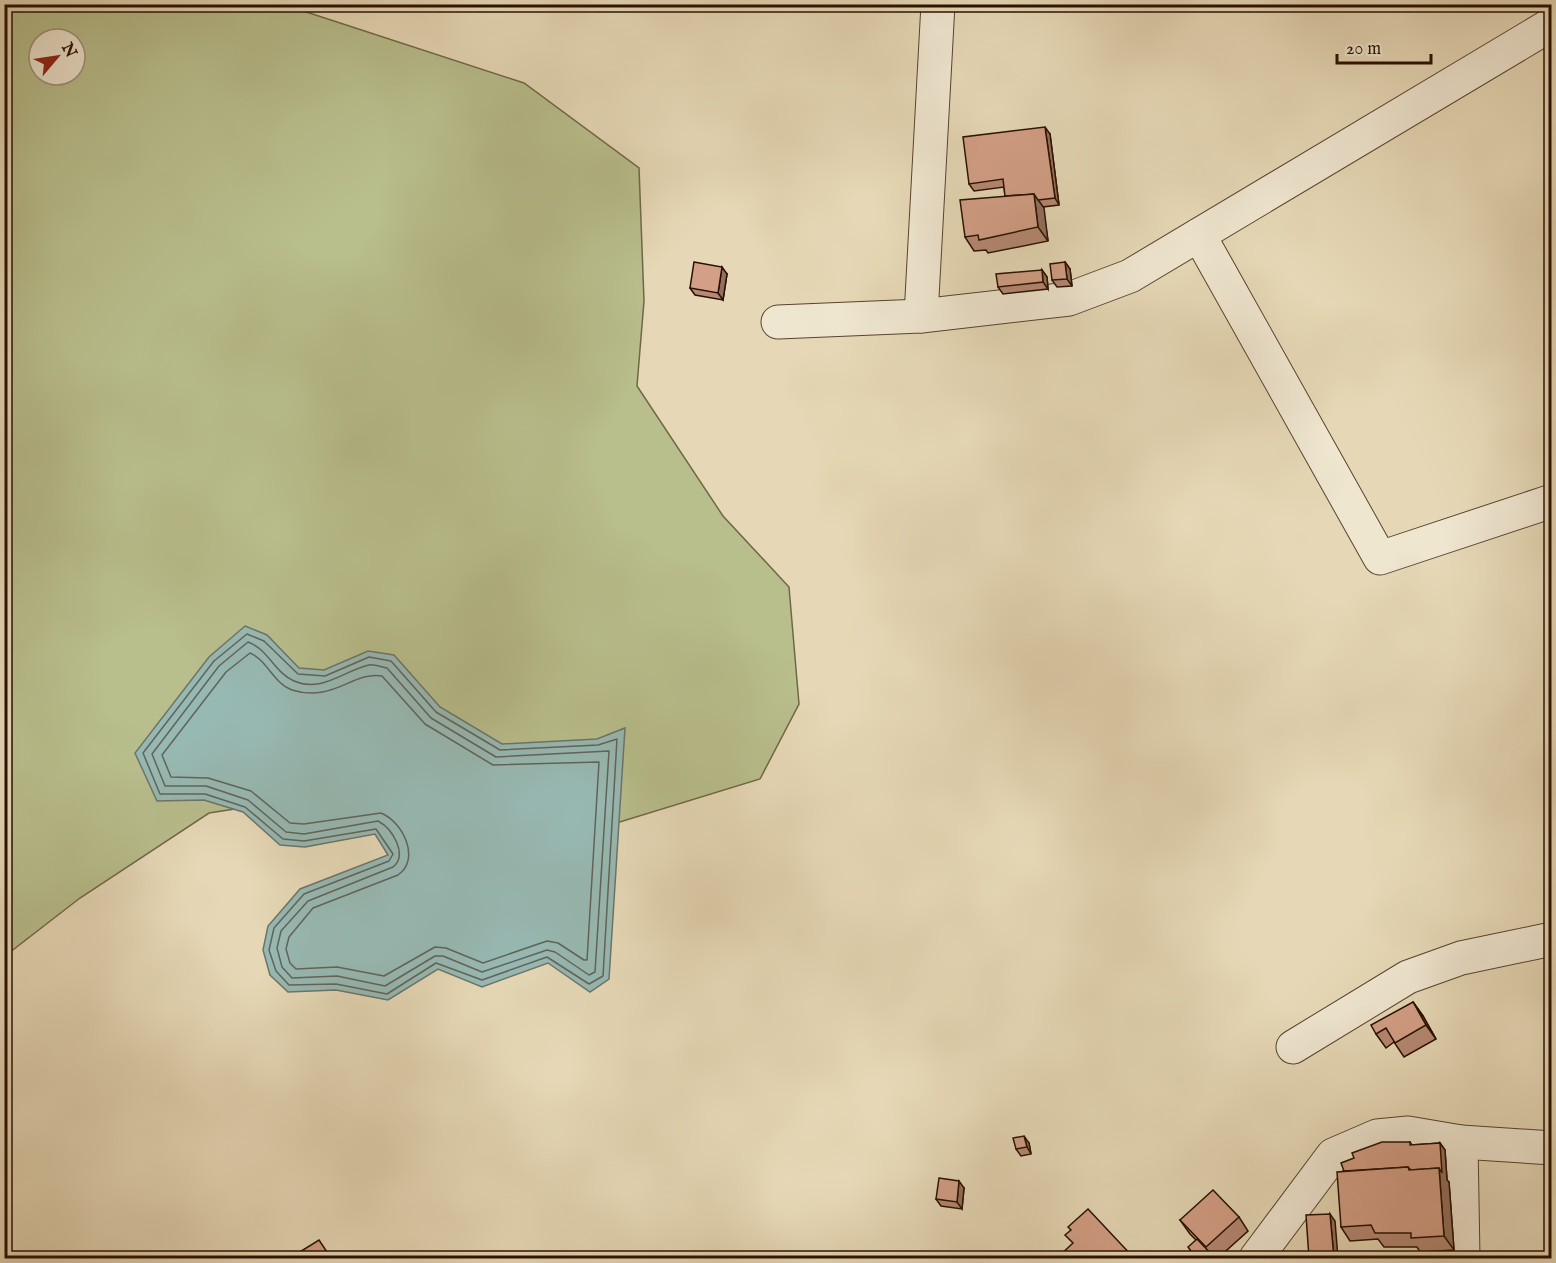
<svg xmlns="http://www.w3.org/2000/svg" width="1556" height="1263" viewBox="0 0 1556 1263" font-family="'IM FELL English',serif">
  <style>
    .green { fill: #b8be8c; stroke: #706746; stroke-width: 1.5; fill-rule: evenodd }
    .water { fill: #97b9b3; stroke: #6b756b; stroke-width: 1.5 }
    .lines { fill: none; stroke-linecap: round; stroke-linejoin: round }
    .shore { stroke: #60645a; stroke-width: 1.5 }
    .minor-casing { stroke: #58422e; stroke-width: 35 }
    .minor { stroke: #efe6d0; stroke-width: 33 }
    .wall { fill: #b58973; stroke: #281000; stroke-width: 1.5 }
    .shaded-wall { fill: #946f5e; stroke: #281000; stroke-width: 1.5 }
    .building { fill: #d39f86; stroke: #281000; stroke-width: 1.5 }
  </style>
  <rect width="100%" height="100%" fill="#e6d8b6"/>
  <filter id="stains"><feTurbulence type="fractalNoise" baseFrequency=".00333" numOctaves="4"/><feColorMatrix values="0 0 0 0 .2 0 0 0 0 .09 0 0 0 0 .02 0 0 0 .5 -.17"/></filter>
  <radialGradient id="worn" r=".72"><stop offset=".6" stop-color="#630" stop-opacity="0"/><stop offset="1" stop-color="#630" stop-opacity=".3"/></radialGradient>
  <path class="green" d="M5,5h280l239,78 115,85 5,133 -7,85 86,130 66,71 10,117 -39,75 -163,50 -251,-37 -137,21 -129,85 -75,58zM39,39h36v36h-36z"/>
  <polygon class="water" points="245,626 267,635 299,668 324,670 368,651 394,655 440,707 502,744 597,739 625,728 609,979 590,992 548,963 482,987 438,969 388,1000 336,990 288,992 270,975 263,950 268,926 300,889 388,855 375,834 305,847 280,845 243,812 204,800 157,801 135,753 209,657"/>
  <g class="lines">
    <g class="shore">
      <polygon points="247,634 264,641 298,674 325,676 369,657 391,661 436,712 500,750 598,745 617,739 603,976 589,984 547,957 482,980 436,963 387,994 336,984 289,985 276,971 269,950 274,928 304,894 389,861 393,854 376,829 304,841 283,839 245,807 205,794 160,794 143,753 214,661"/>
      <path d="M248,642c20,7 27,31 46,39 28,12 49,-10 75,-16 5,-1 12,2 18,3l44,50 65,39 113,-6 -14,221 -6,3 -34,-23 -8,-2 -65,22 -39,-16h-8l-50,30 -48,-10 -45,2 -10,-11 -5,-19 4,-17 27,-30 85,-34c15,-12 0,-38 -15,-46l-74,13 -18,-2 -38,-32 -42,-14h-41l-13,-32 67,-88z"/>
      <path d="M250,653c17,7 24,31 42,37 41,13 61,-19 90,-14l43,48 68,41 106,-3 -12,198h-3l-26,-17 -11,-2 -64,22 -37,-15 -11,-1 -51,29 -47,-9 -41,2 -6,-6 -4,-14 3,-12 24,-29 85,-33c23,-16 5,-53 -17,-62l-77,11 -14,-1 -39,-32 -43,-13 -37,-1 -9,-22 64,-83z"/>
    </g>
    <defs>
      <g id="minor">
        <polyline points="1199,235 1380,558 1552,501"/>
        <polyline points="921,316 938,4"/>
        <polyline points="778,322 921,316 1069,299 1130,276 1552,24"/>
        <polyline points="1293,1047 1408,977 1461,958 1552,939"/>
        <polyline points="1461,1142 1463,1258"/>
        <polyline points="1256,1258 1333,1155 1377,1136 1408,1133 1461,1142 1552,1148"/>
      </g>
    </defs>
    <use href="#minor" class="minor-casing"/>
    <use href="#minor" class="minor"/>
  </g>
  <g class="wall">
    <polygon points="1050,134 1059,205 1043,207 1048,241 988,253 986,250 974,251 965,237 1005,196 1004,187 974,191 969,184"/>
    <polygon points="1065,262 1070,269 1072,286 1057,287 1052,280"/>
    <polygon points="1042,270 1047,277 1048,289 1003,294 998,287"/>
    <polygon points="727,274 723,300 695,295 690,288"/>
    <polygon points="1413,1002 1423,1016 1436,1039 1404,1057 1394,1042 1386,1048 1376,1034"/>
    <polygon points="1410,1142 1412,1145 1440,1143 1445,1150 1447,1180 1449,1182 1454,1250 1420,1252 1417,1247 1384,1247 1378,1239 1350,1241 1341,1227 1344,1171"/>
    <polygon points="1029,1143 1031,1154 1021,1156 1016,1149"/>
    <polygon points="964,1188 962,1209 941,1206 936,1199"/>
    <polygon points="1239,1217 1248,1231 1218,1258 1196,1258 1196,1240 1190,1234 1180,1220"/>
  </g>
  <g class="shaded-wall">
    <polygon points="1045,127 1050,134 1059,205 1055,198"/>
    <polygon points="1034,194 1044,208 1048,241 1038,227"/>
    <polygon points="1065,262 1070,269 1072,286 1067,279"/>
    <polygon points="722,267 727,274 723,300 718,293"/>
    <polygon points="1042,270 1047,277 1048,289 1043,282"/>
    <polygon points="1413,1002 1423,1016 1436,1039 1426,1025"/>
    <polygon points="1024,1136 1029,1143 1031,1154 1027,1147"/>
    <polygon points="1440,1143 1445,1150 1447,1180 1449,1182 1454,1250 1444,1236 1439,1168"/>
    <polygon points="959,1181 964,1188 962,1209 957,1202"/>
    <polygon points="1330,1214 1335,1221 1338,1258 1334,1258"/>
  </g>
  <g class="building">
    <polygon points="1045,127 1055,198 1038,200 1034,194 1005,196 1003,179 969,184 963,137"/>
    <polygon points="1034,194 1038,227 979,240 978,235 965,237 960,200"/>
    <polygon points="694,262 722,267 718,293 690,288"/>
    <polygon points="1065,262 1067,279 1052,280 1050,264"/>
    <polygon points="1042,270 1043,282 998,287 996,274"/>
    <polygon points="1413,1002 1426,1025 1395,1043 1386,1028 1376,1034 1371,1025"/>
    <polygon points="1024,1136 1027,1147 1016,1149 1013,1138"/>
    <polygon points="1382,1142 1410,1142 1410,1145 1440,1143 1442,1173 1439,1168 1411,1170 1408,1167 1344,1171 1341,1163 1354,1158 1352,1153"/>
    <polygon points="1408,1167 1409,1170 1439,1168 1444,1236 1411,1238 1411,1233 1375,1233 1371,1225 1341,1227 1337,1172"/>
    <polygon points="939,1178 959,1181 957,1202 936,1199"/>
    <polygon points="1213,1190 1239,1217 1206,1247 1180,1220"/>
    <polygon points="1088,1209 1134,1258 1057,1258 1073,1243 1065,1235 1071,1230 1068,1227"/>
    <polygon points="1330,1214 1334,1258 1309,1258 1306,1215"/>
    <polygon points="1197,1239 1215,1258 1196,1258 1188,1247"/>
    <polygon points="319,1240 331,1258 301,1258 298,1253"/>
    <polygon points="960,1252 963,1258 946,1258"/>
  </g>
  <rect width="1556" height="1263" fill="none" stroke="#e6d8b6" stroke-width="24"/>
  <rect x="6" y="6" width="1544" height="1251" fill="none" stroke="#281000" stroke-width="3"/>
  <rect x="12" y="12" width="1532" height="1239" fill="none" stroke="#281000" stroke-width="1.5"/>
  <g transform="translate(57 57) rotate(61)"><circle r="28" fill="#efe6d0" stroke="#9f907d" stroke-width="1.5"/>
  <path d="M0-4.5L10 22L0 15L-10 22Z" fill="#8f2418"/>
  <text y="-9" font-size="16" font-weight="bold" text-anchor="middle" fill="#281000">N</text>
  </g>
  <path d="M1337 54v9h94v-9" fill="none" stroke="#281000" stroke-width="3"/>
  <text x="1346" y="54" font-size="18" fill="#281000" stroke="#efe6d0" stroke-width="4.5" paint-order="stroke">20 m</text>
  <rect width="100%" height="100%" filter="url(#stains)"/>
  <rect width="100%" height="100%" fill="url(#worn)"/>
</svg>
